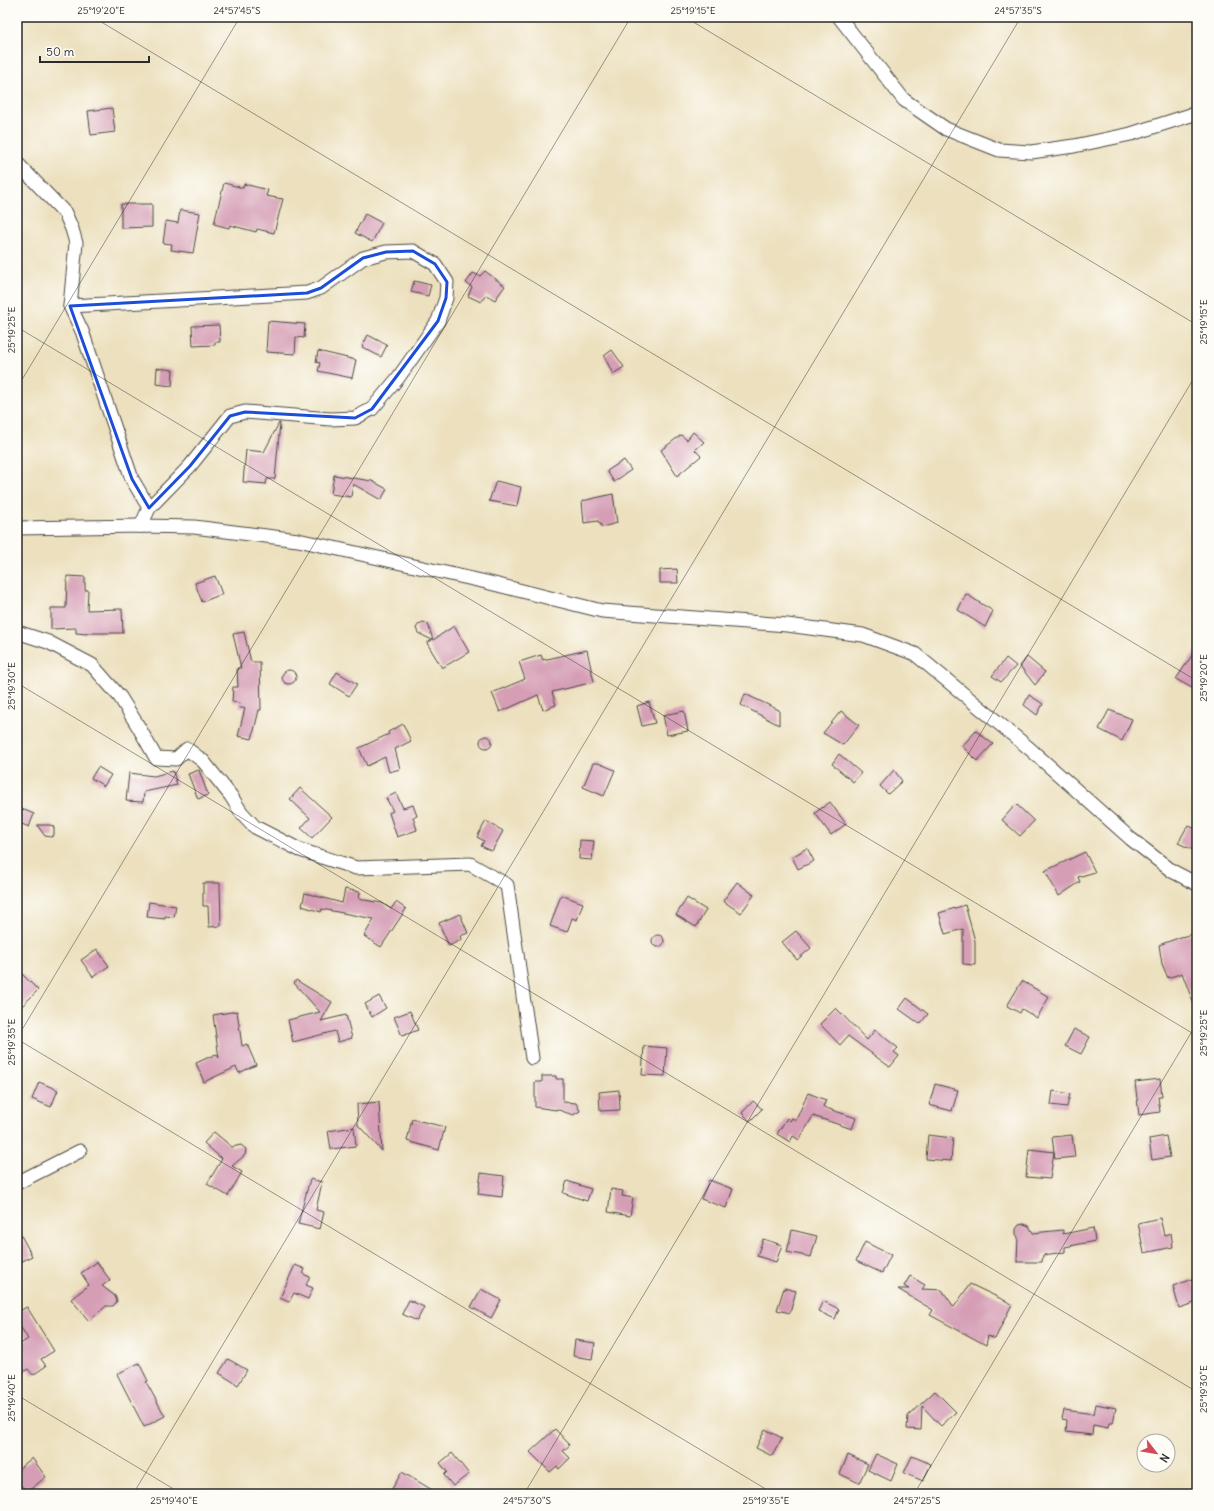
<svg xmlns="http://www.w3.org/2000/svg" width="1214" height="1511" viewBox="0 0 1214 1511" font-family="Delius,sans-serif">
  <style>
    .building { fill: #d59eb5 }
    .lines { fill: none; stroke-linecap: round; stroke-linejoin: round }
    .minor-casing { stroke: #484641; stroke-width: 15 }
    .minor { stroke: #fff; stroke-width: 13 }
    .marked { fill: none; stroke: #1d4ed8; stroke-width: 3; stroke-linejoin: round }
    .ticks { fill: none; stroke: #2b2b2b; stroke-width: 1; stroke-opacity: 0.45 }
    .neatline { fill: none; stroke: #2b2b2b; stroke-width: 1.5 }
    .ticks-label { font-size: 10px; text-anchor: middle; fill: #2b2b2b }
  </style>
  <rect width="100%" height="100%" fill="#fdfcf7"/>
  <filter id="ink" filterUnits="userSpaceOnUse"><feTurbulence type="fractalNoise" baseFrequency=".025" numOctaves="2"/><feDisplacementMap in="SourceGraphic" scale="8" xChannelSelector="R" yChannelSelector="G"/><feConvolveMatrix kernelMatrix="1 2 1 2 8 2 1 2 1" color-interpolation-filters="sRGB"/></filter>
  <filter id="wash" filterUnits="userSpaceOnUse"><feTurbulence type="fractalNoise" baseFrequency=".012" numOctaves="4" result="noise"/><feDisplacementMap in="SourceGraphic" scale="16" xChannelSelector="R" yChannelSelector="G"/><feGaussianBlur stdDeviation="0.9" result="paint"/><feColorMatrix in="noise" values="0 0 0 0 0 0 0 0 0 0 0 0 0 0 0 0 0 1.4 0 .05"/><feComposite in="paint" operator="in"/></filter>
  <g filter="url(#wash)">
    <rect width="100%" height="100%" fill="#ece0be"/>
    <g id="blocks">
      <g class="building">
        <polygon points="112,108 115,132 91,135 88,111"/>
        <polygon points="224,183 243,188 244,184 268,190 266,196 283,199 274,233 257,229 256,232 230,225 229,228 214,224"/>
        <polygon points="121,204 152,204 152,227 121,228"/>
        <polygon points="180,210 200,213 193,253 171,250 172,244 163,243 166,221 178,223"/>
        <polygon points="365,214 382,223 372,242 355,233"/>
        <polygon points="485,271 505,286 495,300 486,295 481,302 468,296 472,287 466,283 473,273 480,276"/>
        <polygon points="414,281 431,285 428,296 411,292"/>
        <polygon points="268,321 305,324 304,338 296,337 295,354 266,352"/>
        <polygon points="219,325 220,342 215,342 215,345 193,346 192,326"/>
        <polygon points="368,335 387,345 381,357 362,347"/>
        <polygon points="612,350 624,367 613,374 604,356"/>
        <polygon points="318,351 356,360 352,378 318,371 320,363 316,362"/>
        <polygon points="157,368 173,370 172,386 156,384"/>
        <polygon points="279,423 280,423 275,479 267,479 266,484 243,482 246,450 264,452"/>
        <polygon points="693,432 704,442 695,450 701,456 677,476 661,450 681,435 687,440"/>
        <polygon points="624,460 631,470 614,482 607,471"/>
        <polygon points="334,475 372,481 387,489 381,500 353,484 351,497 331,494"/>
        <polygon points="496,481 521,487 517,506 489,501"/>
        <polygon points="613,494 617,523 602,527 598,521 584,523 582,501"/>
        <polygon points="677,569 678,583 660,583 660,570"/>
        <polygon points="67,576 85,577 85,590 88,590 87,610 122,609 123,633 87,633 87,634 76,633 76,628 51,629 51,608 66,608"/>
        <polygon points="215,576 222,594 202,602 195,583"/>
        <polygon points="966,594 993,611 985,627 958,610"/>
        <polygon points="423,622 428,624 433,640 454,626 469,652 442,668 427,643 432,640 418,633 416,628 419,624"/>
        <polygon points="244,632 251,662 260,662 261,710 259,710 252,739 238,736 245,708 239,708 240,703 232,702 233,687 238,687 237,668 241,668 233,634"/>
        <polygon points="1197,648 1197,691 1176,679"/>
        <polygon points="587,650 594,682 552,692 556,705 543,710 538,695 500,712 492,693 525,679 519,662 541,655 543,660"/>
        <polygon points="1027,657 1045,672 1035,685 1020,666"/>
        <polygon points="1006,658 1016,666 1001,682 992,676"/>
        <circle cx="289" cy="677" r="7"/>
        <polygon points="337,672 357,684 349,696 330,684"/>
        <polygon points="745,694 779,710 779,725 741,705"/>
        <polygon points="1029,695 1043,704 1037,715 1024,705"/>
        <polygon points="649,702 655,723 642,726 637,706"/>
        <polygon points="1109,710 1132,719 1122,741 1099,729"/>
        <polygon points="684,711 688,731 667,735 663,715"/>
        <polygon points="841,711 859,725 843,745 823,733"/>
        <polygon points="403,724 411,741 395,749 400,769 389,772 385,757 367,766 359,748 389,734 388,732"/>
        <polygon points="976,731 993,744 977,761 962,746"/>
        <circle cx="486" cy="742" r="6"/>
        <polygon points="839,754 861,773 853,782 832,764"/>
        <polygon points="593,763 598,763 615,770 604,796 583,787"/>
        <polygon points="98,767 111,775 104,786 91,778"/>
        <polygon points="199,770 208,795 198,799 188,774"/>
        <polygon points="894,770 902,781 888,794 880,786"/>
        <polygon points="173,771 177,785 144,792 143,802 126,801 129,773 154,776"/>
        <polygon points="300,788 332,817 312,838 301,828 310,818 290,799"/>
        <polygon points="396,793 403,808 413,805 417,816 413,817 417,830 397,837 389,813 393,811 386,798"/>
        <polygon points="830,802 846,824 831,835 815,813"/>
        <polygon points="1016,804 1034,821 1020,836 1002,820"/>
        <polygon points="22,809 34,814 29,827 17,822"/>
        <polygon points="486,821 503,831 492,851 481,846 484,841 477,837"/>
        <polygon points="37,825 50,825 53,826 54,828 54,835 51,837 45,836"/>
        <polygon points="1188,825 1197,830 1197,844 1193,850 1178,843"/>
        <polygon points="580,840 594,841 592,860 579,859"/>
        <polygon points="807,848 814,861 798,869 792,857"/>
        <polygon points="1085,852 1095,872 1078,877 1080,882 1059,896 1045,871"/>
        <polygon points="737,882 754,895 741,913 723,901"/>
        <polygon points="203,883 220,883 221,926 209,927 208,906 203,906"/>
        <polygon points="345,889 360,892 359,899 382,903 391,909 396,902 406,909 381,947 364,936 374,919 322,909 321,912 302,906 305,893 342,903"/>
        <polygon points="561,895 583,903 577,920 572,918 567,932 550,926"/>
        <polygon points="687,898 706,910 696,927 676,915"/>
        <polygon points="149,902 176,906 174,917 165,916 165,919 147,917"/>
        <polygon points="965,905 975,941 975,965 963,964 963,929 945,934 939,913"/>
        <polygon points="460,914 468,933 460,936 461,940 449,946 439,923"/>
        <polygon points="796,931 811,948 797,960 782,942"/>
        <polygon points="1197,933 1197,1010 1196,1010 1182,973 1168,978 1162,964 1159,945 1181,937"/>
        <circle cx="658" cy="941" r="6"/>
        <polygon points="97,949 109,966 93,977 81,960"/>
        <polygon points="17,969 38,990 17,1011"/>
        <polygon points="296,980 332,1002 321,1021 346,1015 352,1038 338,1042 335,1031 293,1042 288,1020 320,1012 294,983"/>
        <polygon points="1022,981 1049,997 1037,1018 1022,1009 1020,1013 1007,1006"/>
        <polygon points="379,996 386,1008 372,1017 365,1004"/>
        <polygon points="907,998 928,1014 920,1024 899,1009"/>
        <polygon points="836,1008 867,1040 875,1030 898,1048 894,1052 899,1056 890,1067 848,1036 840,1045 820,1024"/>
        <polygon points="237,1011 242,1046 247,1044 256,1065 239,1073 236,1067 204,1082 196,1063 216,1054 219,1058 213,1015"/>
        <polygon points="410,1011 418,1030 402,1036 394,1017"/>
        <polygon points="1074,1029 1090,1037 1081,1054 1065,1046"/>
        <polygon points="644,1046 667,1048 665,1076 642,1075"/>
        <polygon points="542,1076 556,1076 556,1079 563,1079 563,1102 576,1103 580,1111 573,1115 556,1109 556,1110 535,1107 535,1082 542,1082"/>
        <polygon points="1160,1079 1162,1097 1158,1097 1160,1112 1139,1115 1135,1082"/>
        <polygon points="39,1082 58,1090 51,1107 32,1099"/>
        <polygon points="935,1084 958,1090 952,1111 929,1105"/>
        <polygon points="619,1090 620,1110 600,1111 599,1092"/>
        <polygon points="1053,1091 1070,1094 1067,1107 1051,1105"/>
        <polygon points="808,1093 826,1100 823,1107 856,1118 852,1129 813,1116 799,1140 793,1136 790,1142 777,1134 787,1118 790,1121 792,1118 796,1120"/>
        <polygon points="753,1101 762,1109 750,1121 742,1113"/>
        <polygon points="379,1102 382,1151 358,1125 357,1104"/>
        <polygon points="412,1119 445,1127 439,1150 407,1141"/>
        <polygon points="354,1127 356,1146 331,1149 328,1131"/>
        <polygon points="214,1132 232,1147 241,1145 246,1149 245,1155 232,1166 242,1172 228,1196 207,1184 222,1159 204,1143"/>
        <polygon points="928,1135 953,1138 951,1161 926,1159"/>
        <polygon points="1072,1135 1075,1157 1055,1159 1052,1137"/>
        <polygon points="1166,1136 1170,1157 1152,1160 1149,1139"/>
        <polygon points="1029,1149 1054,1152 1050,1179 1026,1177"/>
        <polygon points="481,1173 504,1176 502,1197 478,1194"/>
        <polygon points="310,1179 322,1182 316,1210 324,1212 320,1229 298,1224"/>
        <polygon points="709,1180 733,1189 726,1208 701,1199"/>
        <polygon points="567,1181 591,1189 587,1201 563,1193"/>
        <polygon points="611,1189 623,1191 622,1196 633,1198 630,1216 608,1212"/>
        <polygon points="1160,1218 1164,1235 1171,1233 1173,1247 1144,1253 1138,1223"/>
        <polygon points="1024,1224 1029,1226 1033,1233 1063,1230 1063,1234 1093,1228 1095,1241 1065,1247 1065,1252 1043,1255 1042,1262 1017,1262 1018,1237 1016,1234 1016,1229 1019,1225"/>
        <polygon points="17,1228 32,1256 17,1264"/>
        <polygon points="792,1230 817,1236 811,1257 787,1252"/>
        <polygon points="763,1239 782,1245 776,1262 757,1256"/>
        <polygon points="865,1242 891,1255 882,1273 856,1261"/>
        <polygon points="97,1262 110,1280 102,1286 115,1296 117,1301 113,1306 106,1306 89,1321 71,1299 89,1285 81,1273"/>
        <polygon points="295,1265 305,1269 303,1274 310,1277 306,1285 313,1288 308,1299 294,1293 289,1302 280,1298"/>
        <polygon points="910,1276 925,1285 922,1289 942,1290 954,1307 970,1284 1012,1304 995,1339 988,1336 986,1345 930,1315 933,1310 898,1289 909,1289 904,1286"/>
        <polygon points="1192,1279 1197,1293 1197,1302 1179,1308 1173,1286"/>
        <polygon points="784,1288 796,1291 790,1313 777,1310"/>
        <polygon points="481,1289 501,1300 491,1318 471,1307"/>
        <polygon points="409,1300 424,1307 417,1321 402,1314"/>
        <polygon points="823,1301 839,1309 835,1319 818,1311"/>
        <polygon points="27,1307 54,1351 41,1359 46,1366 33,1375 28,1369 17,1376 17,1346 28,1339 17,1321 17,1312"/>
        <polygon points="575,1340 595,1343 592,1359 573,1356"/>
        <polygon points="228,1359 247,1370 238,1385 219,1373"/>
        <polygon points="139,1363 148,1381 146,1382 165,1416 144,1427 117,1374"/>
        <polygon points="935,1391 956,1412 941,1426 922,1406 921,1430 907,1429 908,1416"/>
        <polygon points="1096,1404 1116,1408 1113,1423 1109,1423 1108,1428 1093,1425 1092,1435 1066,1432 1067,1420 1062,1419 1064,1410 1094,1414"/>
        <polygon points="555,1429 570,1445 563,1451 570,1458 559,1469 557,1466 550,1472 530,1452"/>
        <polygon points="765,1429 782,1438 772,1456 756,1448"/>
        <polygon points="452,1453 469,1474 453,1486 444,1475 447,1472 440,1463"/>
        <polygon points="876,1454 898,1464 891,1481 868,1470"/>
        <polygon points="848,1455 868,1464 859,1483 840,1474"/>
        <polygon points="912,1456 931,1464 923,1481 904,1473"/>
        <polygon points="32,1458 46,1477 27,1492 17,1480 17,1470"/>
        <polygon points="402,1472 439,1494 389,1494"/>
      </g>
    </g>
  </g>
  <g filter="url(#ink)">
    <use href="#blocks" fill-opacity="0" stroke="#484641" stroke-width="1"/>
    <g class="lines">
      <defs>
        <g id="minor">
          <polyline points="839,17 904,100 946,129 999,150 1031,152 1074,146 1131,134 1197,113"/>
          <polyline points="17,163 65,213 72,229 76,243 70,306 82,331 132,479 149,508"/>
          <polyline points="70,306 307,293 321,288 363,258 386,252 413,251 435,264 447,282 446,298 438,321 398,378 372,409 355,418 330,419 245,412 230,416 190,466 149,508 141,526"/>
          <polyline points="17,528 141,526 194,527 298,540 486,582 602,611 787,625 863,635 915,654 1030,749 1131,839 1172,871 1197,884"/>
          <polyline points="17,632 48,642 92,665 120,697 138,726 156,758 176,759 187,749 203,761 231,796 241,812 255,827 300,850 356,868 470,864 507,885 532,1058"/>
          <polyline points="17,1183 80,1151"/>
        </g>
      </defs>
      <use href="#minor" class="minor-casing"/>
      <use href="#minor" class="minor"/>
    </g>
  </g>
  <path class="marked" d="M413,251l22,13 12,18 -1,16 -8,23 -66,88 -17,9 -110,-6 -15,4 -40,50 -41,42 -17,-29 -62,-173 237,-13 14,-5 42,-30 23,-6z"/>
  <path class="ticks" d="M93,17l1104,664M685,17l512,308M17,327l1180,709M17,388l223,-371M17,683l1180,709M17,1038l614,-1021M17,1039l757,455M17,1395l165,99M133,1494l888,-1477M524,1494l673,-1121M914,1494l283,-471"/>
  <rect width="1214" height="1511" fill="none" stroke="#fdfcf7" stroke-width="44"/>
  <g transform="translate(1156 1453) rotate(121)"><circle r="19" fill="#fdfcf7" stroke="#a9a8a5"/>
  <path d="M0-3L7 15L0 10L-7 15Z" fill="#d1495b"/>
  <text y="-6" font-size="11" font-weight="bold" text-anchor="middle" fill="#2b2b2b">N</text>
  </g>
  <path d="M40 56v6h109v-6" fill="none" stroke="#2b2b2b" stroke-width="2"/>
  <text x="46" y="56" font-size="12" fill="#2b2b2b" stroke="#fdfcf7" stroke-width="3" paint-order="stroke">50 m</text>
  <rect x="22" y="22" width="1170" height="1467" class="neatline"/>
  <g class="ticks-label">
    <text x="101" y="14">25°19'20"E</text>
    <text x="237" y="14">24°57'45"S</text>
    <text x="693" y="14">25°19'15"E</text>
    <text x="1018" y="14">24°57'35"S</text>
    <text transform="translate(1203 322) rotate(-90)" y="4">25°19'15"E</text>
    <text transform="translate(11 330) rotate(-90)" y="4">25°19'25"E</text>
    <text transform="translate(1203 678) rotate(-90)" y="4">25°19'20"E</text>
    <text transform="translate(11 686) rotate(-90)" y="4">25°19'30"E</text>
    <text transform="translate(1203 1033) rotate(-90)" y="4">25°19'25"E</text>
    <text transform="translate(11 1042) rotate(-90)" y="4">25°19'35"E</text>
    <text transform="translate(1203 1389) rotate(-90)" y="4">25°19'30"E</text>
    <text transform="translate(11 1398) rotate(-90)" y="4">25°19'40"E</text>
    <text x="174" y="1504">25°19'40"E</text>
    <text x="527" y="1504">24°57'30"S</text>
    <text x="766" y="1504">25°19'35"E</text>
    <text x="917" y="1504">24°57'25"S</text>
  </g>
</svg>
